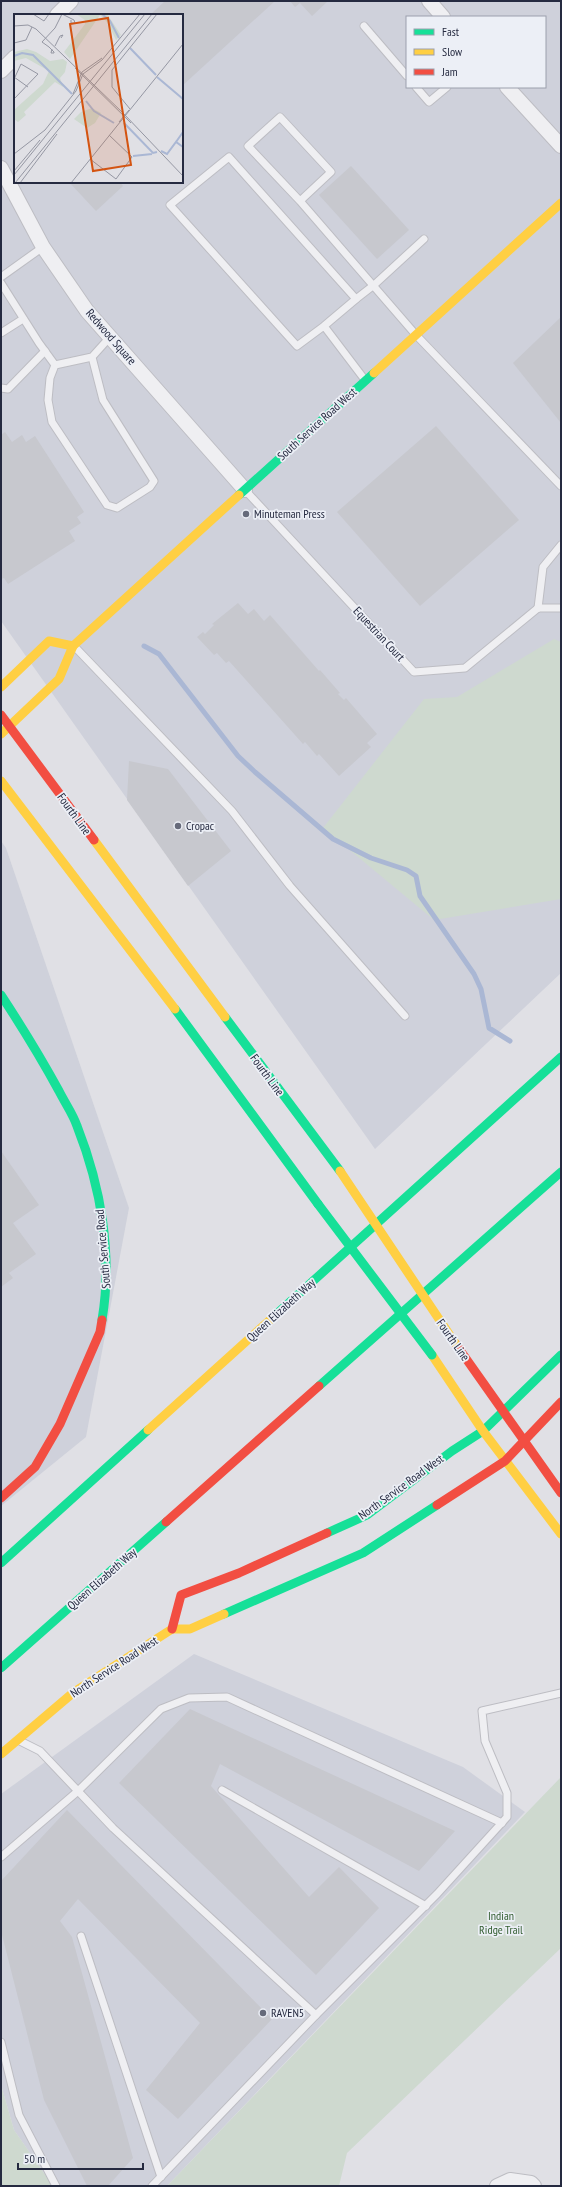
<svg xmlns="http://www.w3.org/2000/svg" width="562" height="2187" viewBox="0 0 562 2187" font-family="'PT Sans Narrow',sans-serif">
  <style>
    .built { fill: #cfd1db; fill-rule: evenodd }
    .green { fill: #ced9cf }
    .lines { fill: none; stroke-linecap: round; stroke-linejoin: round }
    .stream { stroke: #aab7d4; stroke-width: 5 }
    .building { fill: #c7c8ce }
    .lane-casing { stroke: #bdbdc3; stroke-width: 9 }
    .street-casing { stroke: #bdbdc3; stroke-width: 16 }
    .lane { stroke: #efeff2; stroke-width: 7 }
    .street { stroke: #efeff2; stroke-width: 14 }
    .fast { stroke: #16e098; stroke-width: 9 }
    .slow { stroke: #ffcf43; stroke-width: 9 }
    .jam { stroke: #f24e42; stroke-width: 9 }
    .fast-bridge { stroke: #16e098; stroke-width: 9 }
    .slow-bridge { stroke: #ffcf43; stroke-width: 9 }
    .poi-dot { fill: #666a7a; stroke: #eceff6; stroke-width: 1.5 }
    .labels { text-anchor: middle; stroke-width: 3.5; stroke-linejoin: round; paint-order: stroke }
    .street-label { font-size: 12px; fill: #252a40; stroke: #eceff6 }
    .poi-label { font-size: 12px; fill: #252a40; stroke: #eceff6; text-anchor: start }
    .park-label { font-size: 12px; fill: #325d30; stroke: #eceff6 }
    .inset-river { fill: none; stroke: #aab7d4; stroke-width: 2 }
    .inset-road { fill: none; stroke: #9597a3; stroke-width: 1 }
    .view { fill: #d45411; fill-opacity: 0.15; stroke: #d45411; stroke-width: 2 }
    .inset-edge { fill: none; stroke: #252a40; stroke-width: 2 }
  </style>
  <rect width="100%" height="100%" fill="#e0e0e5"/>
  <g class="built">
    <path d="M1,1h560v972l-186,176 -374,-528zM15,15h167v167h-167zM407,17h138v70h-138z"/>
    <polygon points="1,841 6,848 129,1208 86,1437 1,1506"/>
    <polygon points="194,1654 463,1767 525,1812 167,2186 53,2186 14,2130 1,2085 1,1794"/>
  </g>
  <g class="green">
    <polygon points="554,639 561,642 561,899 434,920 323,828 424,699 457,697"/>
    <polygon points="561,1777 561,1948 347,2153 339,2186 167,2186"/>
    <polygon points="1,2085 14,2130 53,2186 1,2186"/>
  </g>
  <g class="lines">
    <polyline class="stream" points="144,646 159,654 238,756 255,772 333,839 371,858 407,870 416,876 420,896 474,974 481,989 489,1028 510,1041"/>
  </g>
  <g class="building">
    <polygon points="165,1 275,1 182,86 182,15 150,15"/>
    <polygon points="290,1 328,1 312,16 300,3 295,7"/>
    <polygon points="351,166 409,230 377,259 319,195"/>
    <polygon points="69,182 120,182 123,186 96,211"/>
    <polygon points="561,317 561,423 513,363"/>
    <polygon points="436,426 519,520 420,606 337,512"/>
    <polygon points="5,432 12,442 22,435 26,442 35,436 84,512 77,517 81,523 69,531 75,541 8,584 4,578 1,579 1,435"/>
    <polygon points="238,603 248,614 254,609 264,621 270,615 319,671 320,670 340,693 338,694 344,700 346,698 377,734 367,743 371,747 339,776 319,754 317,756 305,742 303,744 229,661 226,663 217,653 214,655 197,637 203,632 205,634 214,625 212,624"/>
    <polygon points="129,761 168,769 231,851 188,886 127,800"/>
    <polygon points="1,1151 39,1205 13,1223 36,1254 9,1273 13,1278 1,1287"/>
    <polygon points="190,1709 455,1831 419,1871 220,1764 211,1786 309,1897 339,1867 379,1908 316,1975 119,1783"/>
    <polygon points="67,1810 272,2019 178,2119 146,2090 200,2023 78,1899 60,1921 72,1937 133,2158 108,2186 87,2186 44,2100 1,1931 1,1881"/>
  </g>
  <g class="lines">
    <defs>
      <g id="lane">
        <polyline points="364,26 407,76"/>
        <polyline points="416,87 429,102 447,87"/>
        <polyline points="300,201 331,172 280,117 248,146 300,201 416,335 561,486"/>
        <polyline points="1,277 43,247"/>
        <polyline points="1,283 39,343 55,365"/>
        <polyline points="356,299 374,285 424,239"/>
        <polyline points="324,326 356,299 229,157 170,205 297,346 324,326 365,380"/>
        <polyline points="1,333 23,319"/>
        <polyline points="92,357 103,400 154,481 150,487 117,508 107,505 52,422 48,400 50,378 55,365 92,357 110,337"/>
        <polyline points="1,388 8,389 45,351"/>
        <polyline points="245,490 414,672 465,668 538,608"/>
        <polyline points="538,608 543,567 561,545"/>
        <polyline points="538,608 561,608"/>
        <polyline points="74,646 232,811 290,886 405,1016"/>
        <polyline points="20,1741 40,1751 113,1828 316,2015 437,1894 507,1817 507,1793 485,1741 482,1711 561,1693"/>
        <polyline points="222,1790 426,1906"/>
        <polyline points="1,1857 78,1791 161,1709 189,1698 227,1697 502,1823"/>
        <polyline points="81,1936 161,2177"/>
        <polyline points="1,2042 19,2115 56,2186"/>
        <polyline points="152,2186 316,2015"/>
      </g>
      <g id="street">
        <polyline points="429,1 443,17"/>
        <polyline points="57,15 71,1"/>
        <polyline points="1,71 15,57"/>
        <polyline points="507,87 561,146"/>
        <polyline points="1,168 43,247 87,311 245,490"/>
        <polyline points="497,2186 510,2180 531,2183 534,2186"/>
      </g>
    </defs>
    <use href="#lane" class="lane-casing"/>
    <use href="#street" class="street-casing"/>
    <use href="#lane" class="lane"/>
    <use href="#street" class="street"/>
    <g class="fast">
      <polyline points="239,495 374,373"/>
      <path d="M1,995c21,32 40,63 58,96 6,12 14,23 18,35 24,61 36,129 25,194"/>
      <polyline points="175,1009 318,1204"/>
      <polyline points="225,1017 340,1171"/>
      <polyline points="271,1319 561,1057"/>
      <polyline points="319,1386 561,1172"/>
      <polyline points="327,1533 367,1515 452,1451 483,1431 561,1355"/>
      <polyline points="1,1563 148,1430"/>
      <polyline points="224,1614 363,1553 437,1505"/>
      <polyline points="1,1668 166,1522"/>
    </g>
    <g class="slow">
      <polyline points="374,373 561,203"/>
      <polyline points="1,687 49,641 73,646"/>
      <polyline points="1,734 59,679 73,646 239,495"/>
      <polyline points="1,781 175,1009"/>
      <polyline points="94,840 225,1017"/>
      <polyline points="432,1355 483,1431 561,1534"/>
      <polyline points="148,1430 271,1319"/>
      <polyline points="1,1754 74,1692 172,1629 190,1629 224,1614"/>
    </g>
    <g class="jam">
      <polyline points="1,715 94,840"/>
      <polyline points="455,1343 561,1493"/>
      <polyline points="1,1498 35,1467 60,1424 100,1332 102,1320"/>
      <polyline points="437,1505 505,1461 561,1402"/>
      <polyline points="166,1522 319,1386"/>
      <polyline points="172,1629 181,1595 239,1573 327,1533"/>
    </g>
    <polyline class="fast-bridge" points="318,1204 432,1355"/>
    <polyline class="slow-bridge" points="340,1171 455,1343"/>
  </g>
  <g class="poi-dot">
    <circle cx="246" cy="514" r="4"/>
    <circle cx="178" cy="826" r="4"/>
    <circle cx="263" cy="2013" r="4"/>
  </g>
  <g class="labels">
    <g class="street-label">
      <text transform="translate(111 337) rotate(49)" y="4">Redwood Square</text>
      <text transform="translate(317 424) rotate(-42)" y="4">South Service Road West</text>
      <text transform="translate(379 634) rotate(47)" y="4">Equestrian Court</text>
      <text transform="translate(74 814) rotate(54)" y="4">Fourth Line</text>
      <text transform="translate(267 1075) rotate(54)" y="4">Fourth Line</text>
      <text transform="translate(103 1249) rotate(-95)" y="4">South Service Road</text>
      <text transform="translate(281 1310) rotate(-42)" y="4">Queen Elizabeth Way</text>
      <text transform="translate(453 1340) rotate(55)" y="4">Fourth Line</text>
      <text transform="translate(401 1487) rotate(-36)" y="4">North Service Road West</text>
      <text transform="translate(102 1579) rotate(-41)" y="4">Queen Elizabeth Way</text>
      <text transform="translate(114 1667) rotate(-33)" y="4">North Service Road West</text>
    </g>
    <g class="poi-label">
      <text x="254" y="518">Minuteman Press</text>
      <text x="186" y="830">Cropac</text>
      <text x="271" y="2017">RAVEN5</text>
    </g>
    <g class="park-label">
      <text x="501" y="1920">Indian<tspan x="501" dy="14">Ridge Trail</tspan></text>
    </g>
  </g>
  <g transform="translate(14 14)">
    <rect width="169" height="169" fill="#e0e0e5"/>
    <path d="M62,0h31l14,21 -5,5 -9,-18 -7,-7 -30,44 -6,-7 21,-28v-4zM13,35l9,3 14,9 13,-2 4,3 -2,10 -5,6 3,9 -8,-5 -31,30 2,3 -8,7 -4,-3v-9l29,-26 6,-13 -23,-13 -12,3v-9zM78,94l9,5 -6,10 -8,5 -13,-9 7,-7z" fill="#ced9cf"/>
    <path class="inset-river" d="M88,0l8,7 9,17M116,34l26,27M0,42l8,-3 11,2 39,39M143,63l26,22M72,87l8,10 20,12M110,109l29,30 4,-1M162,128l7,-10M147,137l6,3 9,-12 7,5M119,142l19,-2"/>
    <path class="inset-road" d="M19,0l11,7 5,-7M0,12l14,-1 8,4 88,85 59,62M0,29l12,-3 6,-13M41,32l5,-10 3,-1 -2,3M38,35l-1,4h3v-1l-5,-5 -7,-5 13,-14 7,-14 12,6 1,3h-4v-3M61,54l56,55M0,63l14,10M59,80l9,-22 20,-14M0,85l24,-25 -17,-10 -6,13M116,95l-18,-22v-17l45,-56M105,108l10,-12M0,140l31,-24 31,-39 7,-17 19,-14 38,-46M76,145l26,20 16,-22 -23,-22M0,157l26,-31M0,161l131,-161M1,169l137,-169M6,169l37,-49M57,169l112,-139"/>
    <path class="view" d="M94,4l23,147 -38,6 -23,-147z"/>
    <rect width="169" height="169" class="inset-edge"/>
  </g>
  <rect width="562" height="2187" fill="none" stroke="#252a40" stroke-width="4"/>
  <rect x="406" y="16" width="140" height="72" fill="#eceff6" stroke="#9ca0ad"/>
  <rect x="414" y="29" width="20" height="6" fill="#16e098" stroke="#9ca0ad"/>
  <text x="442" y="36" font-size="12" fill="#252a40">Fast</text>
  <rect x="414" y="49" width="20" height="6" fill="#ffcf43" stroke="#9ca0ad"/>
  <text x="442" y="56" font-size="12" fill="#252a40">Slow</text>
  <rect x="414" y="69" width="20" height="6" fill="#f24e42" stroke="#9ca0ad"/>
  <text x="442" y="76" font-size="12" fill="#252a40">Jam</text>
  <path d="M18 2163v6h125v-6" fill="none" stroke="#252a40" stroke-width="2"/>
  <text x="24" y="2163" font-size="12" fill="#252a40" stroke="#eceff6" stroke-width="3" paint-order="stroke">50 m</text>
</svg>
